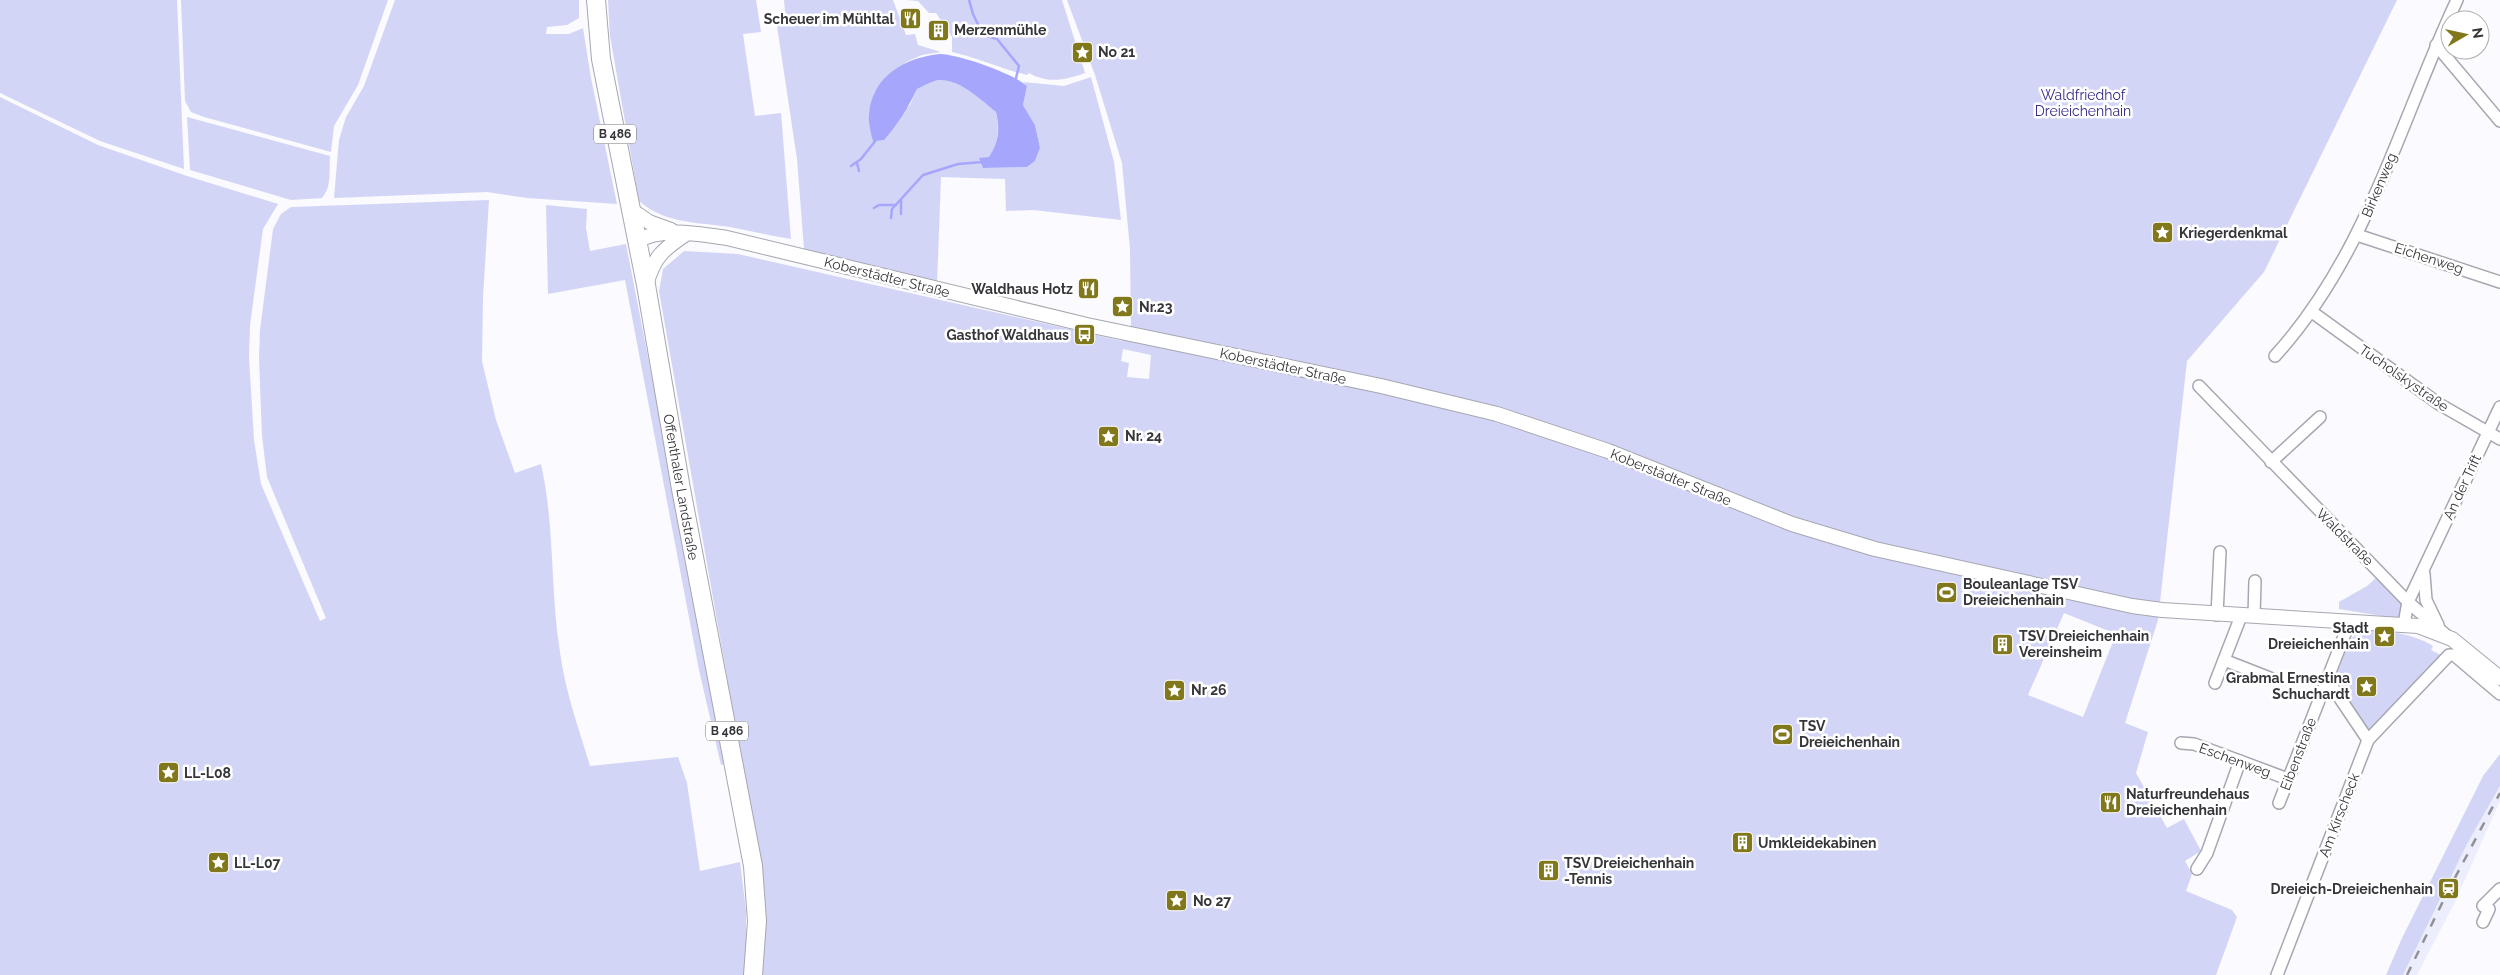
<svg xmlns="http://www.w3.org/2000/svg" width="2500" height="975" viewBox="0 0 2500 975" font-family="Raleway,sans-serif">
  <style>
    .built { fill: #edeefd }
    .green { fill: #d3d5f6; fill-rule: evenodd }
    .water { fill: #a6a7fc }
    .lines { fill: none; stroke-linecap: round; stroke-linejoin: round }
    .stream { stroke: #a6a7fc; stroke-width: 2.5 }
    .minor-casing { stroke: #a6a7b1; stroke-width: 14 }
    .tertiary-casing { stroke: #a6a7b1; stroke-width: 16 }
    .primary-casing { stroke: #a6a7b1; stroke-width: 20 }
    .minor { stroke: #fff; stroke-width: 11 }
    .tertiary { stroke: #fff; stroke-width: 14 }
    .primary { stroke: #fff; stroke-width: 18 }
    .rail { stroke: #919195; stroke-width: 2.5; stroke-dasharray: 9 9; stroke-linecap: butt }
    .labels { text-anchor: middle; stroke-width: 5; stroke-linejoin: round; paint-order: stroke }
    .shield { fill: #fff; stroke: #727275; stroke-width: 1 }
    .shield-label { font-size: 12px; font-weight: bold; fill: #36363a }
    .poi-label { font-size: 14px; font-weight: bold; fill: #36363a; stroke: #fff; text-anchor: start }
    .park-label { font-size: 14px; fill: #362888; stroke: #fff }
    .street-label { font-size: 14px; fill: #36363a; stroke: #fff }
  </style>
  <rect width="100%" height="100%" fill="#fafaff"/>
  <polygon class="built" points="2500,786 2500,801 2454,904 2417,975 2403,975 2467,844"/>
  <g class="green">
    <polygon points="0,0 177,0 184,169 100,141 0,93"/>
    <polygon points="181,0 388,0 358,85 334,126 331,152 204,117 191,112 185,101"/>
    <polygon points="395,0 579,0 579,18 567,25 547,27 546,34 569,34 583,28 591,78 617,204 527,198 487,192 334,198 339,140 346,117 364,86"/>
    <path d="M608,0h148l5,32 -18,2 12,82 26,-3 10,126c-20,-3 -40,-8 -61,-12 -32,-5 -65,-3 -91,-26l-29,-165z"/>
    <path d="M784,0h109l13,35 9,-1 3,11 23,7 -19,3 -16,7 -32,31 -5,21 4,27 37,-36 7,-16c7,-3 15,-8 22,-9 21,-2 42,20 57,32 5,27 0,34 -13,56l44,-1 8,-6 5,-13 -3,-14 -2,-9 -12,-20 4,-19 -4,-4 41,4 27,-9 23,85 7,58 -88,-10 -27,1 -1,-32 -64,-2 -4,108 -133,-36 -7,-90 -20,-133 9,-2z"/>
    <path d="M906,0h156l23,73c-20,7 -36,11 -56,0l-2,2c-25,-6 -49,-17 -75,-23v-15l-16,-24h-7l-11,-12z"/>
    <path d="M1067,0h1330l-133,272 -77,89 -29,259 -33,103 23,9 -12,41 31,55 17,-9 17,32 -16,10 7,13 -6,17 46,19 5,7 -21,58h-1454l3,-38 -2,-55 -104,-591 4,-22 21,-18 54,3 384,87 9,-14 -1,-78 -8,-86 -27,-88zM1123,349l28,6 -2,24 -22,-2 2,-14 -8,-2zM2064,613l52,21 -33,83 -55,-22z"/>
    <path d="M0,97l98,48 89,31 91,28 -15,25 -13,96 -1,32 5,83 7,44 59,137 6,-3 -59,-141 -5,-41 -3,-78 1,-28 13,-101 8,-15 10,-7 198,-7 -6,97 -1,64 14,59 19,53 26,-9c14,62 9,126 19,188 5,39 19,77 30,114l88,-9 9,26 13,88 40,-9 6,48v65h-746z"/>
    <path d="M187,117l143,39c-1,14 2,31 -8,42l-31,2 -101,-30z"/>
    <polygon points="546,205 587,209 586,228 590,251 626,244 727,763 721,765 699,670 625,280 548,294"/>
    <polygon points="2376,578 2402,605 2400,619 2339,609 2339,602 2367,586"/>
    <path d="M2364,630c24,1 48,3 69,16l-2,4 12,6 -73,74 -3,-1 -28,-46 -1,-12 12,-32z"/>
    <polygon points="2500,754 2500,786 2467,844 2403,975 2386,975 2402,938 2483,776"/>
  </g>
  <path class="water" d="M940,54c21,1 72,19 87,32l-4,19 12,20 2,9 3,14 -5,13 -8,6 -44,1 -4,-10 10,-1c10,-16 11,-27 7,-45 -15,-12 -36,-33 -57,-32 -7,1 -15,6 -22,9 -9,19 -19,35 -33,51l-11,1c-2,-8 -5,-19 -4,-27 3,-38 37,-57 71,-60z"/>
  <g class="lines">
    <g class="stream">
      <polyline points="969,0 973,14 983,35 997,39 1019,66 1015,82"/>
      <polyline points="857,163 859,171"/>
      <polyline points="851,166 861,159 876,140"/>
      <polyline points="901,200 901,214"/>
      <polyline points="874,208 879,205 896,205"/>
      <polyline points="891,218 892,209 923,175 958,164 983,162"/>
    </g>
    <defs>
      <g id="minor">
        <polyline points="2436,45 2500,121"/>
        <polyline points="2357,235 2500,282"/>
        <polyline points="2312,312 2439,404 2500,439"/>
        <path d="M2275,356c92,-101 125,-235 182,-356"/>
        <polyline points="2199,386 2408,602 2446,635"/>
        <polyline points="2271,462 2320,417"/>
        <polyline points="2424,574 2426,600 2438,625"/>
        <polyline points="2217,615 2220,552"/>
        <polyline points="2254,616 2255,581"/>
        <polyline points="2404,624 2408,602 2500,407"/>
        <polyline points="2224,660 2270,678"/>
        <polyline points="2215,683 2241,616"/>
        <polyline points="2368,740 2449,655 2454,655 2500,694"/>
        <polyline points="2181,743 2194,744 2288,779"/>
        <polyline points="2279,803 2350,621"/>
        <polyline points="2197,869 2207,853 2240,761"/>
        <polyline points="2483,922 2489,909 2483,906 2500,889"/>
        <polyline points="2277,975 2368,740 2327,679"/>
      </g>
      <g id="tertiary">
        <polyline points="630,209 649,222 671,230"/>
        <path d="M636,242c23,-16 64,-8 91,-4l360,87 294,61 116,28 111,37 184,73 83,25 257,57 30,4 256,16 34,13 48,39"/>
        <path d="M646,285c8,-28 16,-35 40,-51"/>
      </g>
      <polyline id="primary" points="596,0 601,59 646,285 681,489 753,866 757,921 753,975"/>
    </defs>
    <use href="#minor" class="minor-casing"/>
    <use href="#tertiary" class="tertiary-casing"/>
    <use href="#primary" class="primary-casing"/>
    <use href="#minor" class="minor"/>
    <use href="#tertiary" class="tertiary"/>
    <use href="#primary" class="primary"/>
    <polyline class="rail" points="2407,975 2449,889 2500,793"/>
  </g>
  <defs>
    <symbol id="restaurant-square" viewBox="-11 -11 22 22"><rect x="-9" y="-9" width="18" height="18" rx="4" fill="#81771b" stroke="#fff"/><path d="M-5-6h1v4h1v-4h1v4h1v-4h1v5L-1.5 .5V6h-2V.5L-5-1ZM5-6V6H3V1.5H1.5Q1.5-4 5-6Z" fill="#fff"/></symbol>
    <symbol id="building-square" viewBox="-11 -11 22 22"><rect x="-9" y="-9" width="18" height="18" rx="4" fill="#81771b" stroke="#fff"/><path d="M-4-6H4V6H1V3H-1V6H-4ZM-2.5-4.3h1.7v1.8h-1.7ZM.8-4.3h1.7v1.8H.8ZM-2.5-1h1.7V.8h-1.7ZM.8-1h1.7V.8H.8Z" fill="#fff"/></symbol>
    <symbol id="sight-square" viewBox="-11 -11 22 22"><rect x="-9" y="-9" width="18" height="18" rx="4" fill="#81771b" stroke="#fff"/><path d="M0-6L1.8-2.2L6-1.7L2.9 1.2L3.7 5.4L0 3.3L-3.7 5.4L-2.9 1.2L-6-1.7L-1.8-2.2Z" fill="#fff"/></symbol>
    <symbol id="bus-square" viewBox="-11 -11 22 22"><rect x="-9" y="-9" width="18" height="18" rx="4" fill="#81771b" stroke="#fff"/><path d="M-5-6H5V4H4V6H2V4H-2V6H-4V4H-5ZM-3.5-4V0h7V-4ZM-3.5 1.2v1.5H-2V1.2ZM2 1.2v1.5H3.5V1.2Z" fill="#fff"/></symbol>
    <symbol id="stadium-square" viewBox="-11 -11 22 22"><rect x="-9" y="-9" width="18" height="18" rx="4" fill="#81771b" stroke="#fff"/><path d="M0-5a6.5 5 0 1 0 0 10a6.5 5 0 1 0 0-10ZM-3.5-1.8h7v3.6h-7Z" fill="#fff"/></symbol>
    <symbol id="station-square" viewBox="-11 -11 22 22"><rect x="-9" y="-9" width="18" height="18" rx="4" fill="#81771b" stroke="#fff"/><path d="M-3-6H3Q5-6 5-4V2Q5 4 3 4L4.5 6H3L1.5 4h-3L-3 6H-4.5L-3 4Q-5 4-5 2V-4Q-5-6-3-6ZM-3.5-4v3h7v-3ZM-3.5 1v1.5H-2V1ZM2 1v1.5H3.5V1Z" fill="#fff"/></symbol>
  </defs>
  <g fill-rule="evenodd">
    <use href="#restaurant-square" x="898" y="6" width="25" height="25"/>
    <use href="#building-square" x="926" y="18" width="25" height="25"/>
    <use href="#sight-square" x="1070" y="40" width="25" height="25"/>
    <use href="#sight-square" x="2150" y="220" width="25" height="25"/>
    <use href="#restaurant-square" x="1076" y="276" width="25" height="25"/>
    <use href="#sight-square" x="1110" y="294" width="25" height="25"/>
    <use href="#bus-square" x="1072" y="322" width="25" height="25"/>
    <use href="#sight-square" x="1096" y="424" width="25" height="25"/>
    <use href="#stadium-square" x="1934" y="580" width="25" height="25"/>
    <use href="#sight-square" x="2372" y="624" width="25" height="25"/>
    <use href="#building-square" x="1990" y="632" width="25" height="25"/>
    <use href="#sight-square" x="2354" y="674" width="25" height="25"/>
    <use href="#sight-square" x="1162" y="678" width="25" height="25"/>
    <use href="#stadium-square" x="1770" y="722" width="25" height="25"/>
    <use href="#sight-square" x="156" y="760" width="25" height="25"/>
    <use href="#restaurant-square" x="2098" y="790" width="25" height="25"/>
    <use href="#building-square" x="1730" y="830" width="25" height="25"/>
    <use href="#sight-square" x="206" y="850" width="25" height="25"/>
    <use href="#building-square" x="1536" y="858" width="25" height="25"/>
    <use href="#station-square" x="2436" y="876" width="25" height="25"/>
    <use href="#sight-square" x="1164" y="888" width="25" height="25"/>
  </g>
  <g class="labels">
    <g class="shield">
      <rect x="594" y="124.5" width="42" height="19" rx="4"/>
      <rect x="706" y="721.5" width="42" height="19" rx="4"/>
    </g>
    <g class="shield-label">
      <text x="615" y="138">B 486</text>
      <text x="727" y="735">B 486</text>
    </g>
    <g class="poi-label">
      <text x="894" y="24" text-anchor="end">Scheuer im Mühltal</text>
      <text x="954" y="35">Merzenmühle</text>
      <text x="1098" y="57">No 21</text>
      <text x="2179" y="238">Kriegerdenkmal</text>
      <text x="1073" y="294" text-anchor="end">Waldhaus Hotz</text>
      <text x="1139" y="312">Nr.23</text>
      <text x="1069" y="340" text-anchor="end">Gasthof Waldhaus</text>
      <text x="1125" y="441">Nr. 24</text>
      <text x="1963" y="589">Bouleanlage TSV<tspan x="1963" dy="16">Dreieichenhain</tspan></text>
      <text x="2369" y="633" text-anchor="end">Stadt<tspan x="2369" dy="16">Dreieichenhain</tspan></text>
      <text x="2019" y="641">TSV Dreieichenhain<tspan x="2019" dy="16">Vereinsheim</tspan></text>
      <text x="2350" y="683" text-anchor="end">Grabmal Ernestina<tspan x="2350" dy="16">Schuchardt</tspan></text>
      <text x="1191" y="695">Nr 26</text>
      <text x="1799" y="731">TSV<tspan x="1799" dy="16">Dreieichenhain</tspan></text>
      <text x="184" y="778">LL-L08</text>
      <text x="2126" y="799">Naturfreundehaus<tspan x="2126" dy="16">Dreieichenhain</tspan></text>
      <text x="1758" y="848">Umkleidekabinen</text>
      <text x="234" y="868">LL-L07</text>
      <text x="1564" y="868">TSV Dreieichenhain<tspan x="1564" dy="16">-Tennis</tspan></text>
      <text x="2433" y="894" text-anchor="end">Dreieich-Dreieichenhain</text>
      <text x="1193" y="906">No 27</text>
    </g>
    <g class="park-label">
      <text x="2083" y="100">Waldfriedhof<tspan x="2083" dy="16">Dreieichenhain</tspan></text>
    </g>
    <g class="street-label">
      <text transform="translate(2379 185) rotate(-67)" y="5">Birkenweg</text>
      <text transform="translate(2429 258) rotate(18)" y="5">Eichenweg</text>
      <text transform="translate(887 277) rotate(14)" y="5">Koberstädter Straße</text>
      <text transform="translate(1283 366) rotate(12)" y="5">Koberstädter Straße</text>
      <text transform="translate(2404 378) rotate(35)" y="5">Tucholskystraße</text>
      <text transform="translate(1671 477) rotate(22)" y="5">Koberstädter Straße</text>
      <text transform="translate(681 487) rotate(80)" y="5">Offenthaler Landstraße</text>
      <text transform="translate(2462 487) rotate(-65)" y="5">An der Trift</text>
      <text transform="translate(2345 537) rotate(45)" y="5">Waldstraße</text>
      <text transform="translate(2298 754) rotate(-69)" y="5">Eibenstraße</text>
      <text transform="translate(2235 760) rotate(20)" y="5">Eschenweg</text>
      <text transform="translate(2339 815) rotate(-69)" y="5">Am Kirscheck</text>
    </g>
  </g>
  <g transform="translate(2465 35) rotate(81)"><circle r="24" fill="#ffffff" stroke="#afafb0"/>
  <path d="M0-4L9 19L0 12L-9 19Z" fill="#81771b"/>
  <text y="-8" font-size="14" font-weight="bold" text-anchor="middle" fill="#36363a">N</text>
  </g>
</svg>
